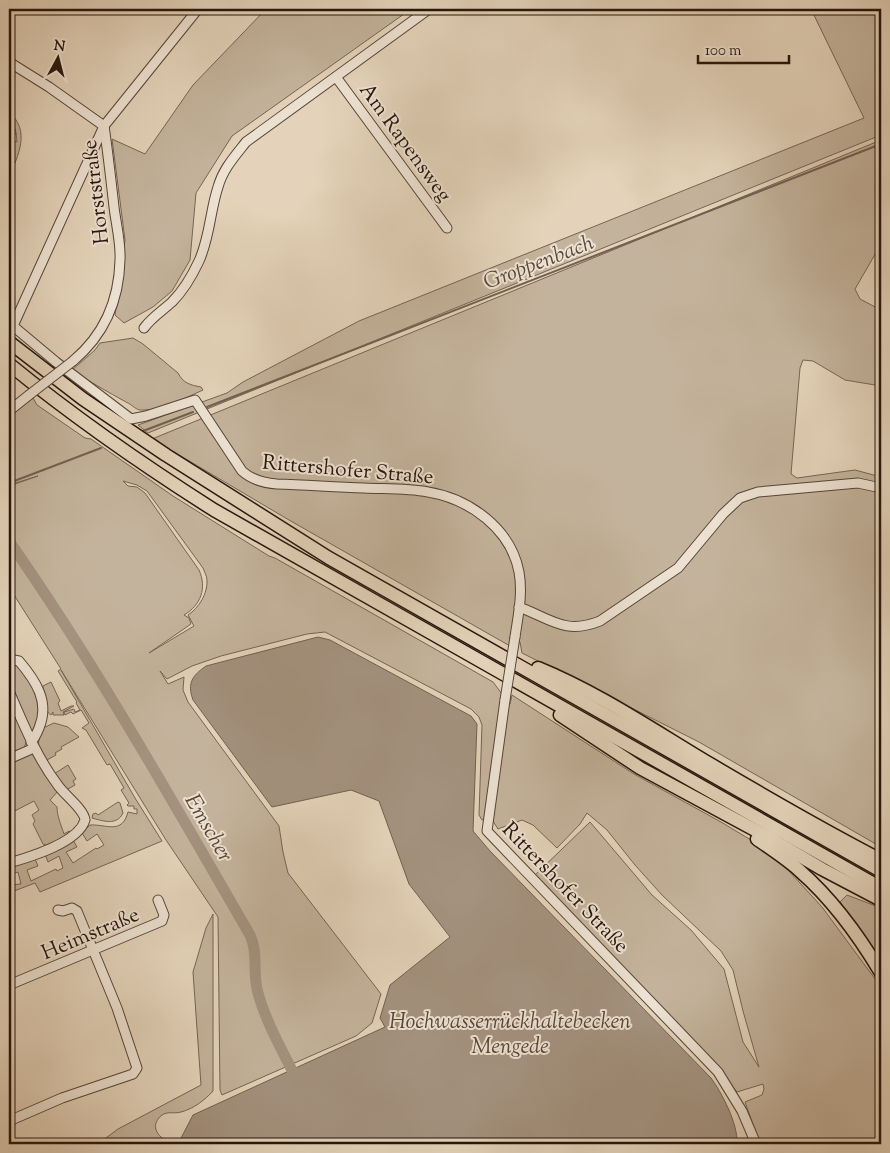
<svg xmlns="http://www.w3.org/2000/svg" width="890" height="1153" viewBox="0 0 890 1153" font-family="'Sorts Mill Goudy',serif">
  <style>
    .green { fill: #c4b39c; stroke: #766454; fill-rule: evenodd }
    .water { fill: #a4927f; stroke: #726051 }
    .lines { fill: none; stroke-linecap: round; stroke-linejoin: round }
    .stream { stroke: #726051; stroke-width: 2 }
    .river { stroke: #a4927f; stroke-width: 11 }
    .minor-casing { stroke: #564438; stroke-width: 11 }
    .highway-casing { stroke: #27150c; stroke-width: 15 }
    .minor { stroke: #ede2d2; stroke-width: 9 }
    .highway { stroke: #e4d3ba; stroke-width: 12 }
    .minor-bridge-casing { stroke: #564438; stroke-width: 11; stroke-linecap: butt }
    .minor-bridge { stroke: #ede2d2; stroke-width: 9 }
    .labels { text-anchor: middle; stroke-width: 4; stroke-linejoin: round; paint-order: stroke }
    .street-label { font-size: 21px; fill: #27150c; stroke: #ede2d2 }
    .water-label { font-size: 22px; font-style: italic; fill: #59473a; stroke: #ede2d2 }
  </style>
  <rect width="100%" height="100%" fill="#e4d3ba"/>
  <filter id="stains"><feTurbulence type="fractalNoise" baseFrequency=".004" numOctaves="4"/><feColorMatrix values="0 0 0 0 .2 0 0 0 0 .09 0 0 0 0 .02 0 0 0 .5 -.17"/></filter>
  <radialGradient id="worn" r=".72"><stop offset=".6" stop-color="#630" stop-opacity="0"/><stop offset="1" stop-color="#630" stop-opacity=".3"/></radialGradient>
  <g class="green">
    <polygon points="266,9 411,9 232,136 196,193 190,260 172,291 153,307 124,323 115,315 125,240 112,139 145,154 193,85"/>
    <polygon points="811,9 874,9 881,21 881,135 148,433 138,425 227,393 243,382 359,321 864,118"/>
    <path d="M9,112c22,19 9,44 0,65v-38l8,3 -1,-10 -3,6 -4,-1v-9l7,3 -7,-13z"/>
    <polygon points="881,140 881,244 855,289 860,299 881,310 881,386 845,380 813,361 803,360 800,368 791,474 797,478 855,470 881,477 881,847 699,742 522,653 520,642 512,641 510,646 289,520 152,439"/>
    <path d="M133,338l10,6 35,29c5,10 12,12 23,14l2,3c-18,8 -40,20 -60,20 -7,1 -10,-5 -17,-8 -18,-10 -36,-20 -54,-32l23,-20 5,-7z"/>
    <path d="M33,398l4,7 48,33 6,1 82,57 96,60 6,2 218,124 9,12 -1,8 9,2 2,-9 122,79 87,48 35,21 33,28 33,36 59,80v157h-121l-15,-42 17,-7 2,-6 -1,-5 -26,8 -26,-33 -177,-183 56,-54 62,73 39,35 33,39 19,73 16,25 -16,-56 -10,-41 -12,-19 -59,-56 -27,-30 -28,-35 -20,-17 -7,11 -23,24 -24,-23 -11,-5 -24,9 -7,-11 -9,2 -3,-5 3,-90 -3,-8 -8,-8 -146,-77 -18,2 -86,22 -29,10 -25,13 -7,-8 8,13 16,-7 -1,13 5,12 91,124 4,26 5,21 93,121 -9,29 -16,13 -134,59 -2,-5 -2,-173 -52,-77 -105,-170 74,128 27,43 -122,51 -5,-9 -26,10v-8l12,-1 -3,-12 -9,3v-8l26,-8 3,7 -11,4 4,11 25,-12 1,2 6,-3 -4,-12 -11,6 -3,-8 28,-14 4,7 -11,5 7,11 23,-15 1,1 7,-4 -7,-11 -10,7 -5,-8 8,-8c16,-1 32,10 38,-13l9,2v-5h-3v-3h-6l-1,-1 2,-2 -8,-13 3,-2 -14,-24 -3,1 -21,-35 -4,-2 7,-5 -8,-13 -8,4 -2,-2 -6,3 -1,-3 10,-3 1,3 5,-2 -4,-7 1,-1 -19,-31 3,-2 -52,-82v-101l29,-10 -29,9v-68zM123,481l14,4 10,6 56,77c1,3 4,8 4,12 1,13 -8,28 -19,35l6,11 -45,27 42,-29 -2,-6 -5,-3c17,-10 23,-27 15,-45l-54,-77 -8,-6 -9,-1z"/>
    <polygon points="9,662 18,664 37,693 40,711 35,732 32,733 9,685"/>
    <path d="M51,682l9,19 -2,2 3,8 10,-5h3l-11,6 1,3h-11v-3l-2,3c-8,-4 -8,-20 -8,-29z"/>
    <polygon points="9,699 27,740 24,748 14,752 9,746"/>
    <path d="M54,723l14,4 11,10 -18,10 1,2 -7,4 1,2 -9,5c-12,-8 -9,-23 -4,-32z"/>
    <path d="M29,754l5,1 25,35 -9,10 7,7c0,9 4,18 7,27l5,-3 1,3 -22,12 -5,-2 -10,-20 2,-3 -3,-6 7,-5 -5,-9 -25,13v-50l1,-2z"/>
    <polygon points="68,765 76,779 73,781 75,785 66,790 54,774"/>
    <path d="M118,802l2,1 3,10c-6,13 -20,8 -31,5l1,-4 3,-1 2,2z"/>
    <polygon points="847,895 881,908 881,959 840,902"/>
    <path d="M213,914v177c-8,9 -20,18 -32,21 -7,2 -13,-1 -19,3 -14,11 -3,25 10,27l-1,2h-73l20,-15 83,-44 -8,-113 13,-44z"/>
  </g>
  <path class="water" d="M318,637l12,3 141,76 6,8 -4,107 17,20 221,227c11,15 27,46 26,65l-1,1h-558l15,-29 192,-88 -5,-9 10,-33 60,-48 -41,-53 -30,-83 -28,-11 -79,17 -79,-107c-6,-17 -1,-24 13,-34z"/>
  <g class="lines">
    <g class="stream">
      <polyline points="207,407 881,144"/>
      <polyline points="143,431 193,412"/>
      <polyline points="9,483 101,448"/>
    </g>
    <path class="river" d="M9,541c88,126 164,261 241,394 8,17 3,36 7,54 7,30 27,65 41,93"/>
    <defs>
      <g id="minor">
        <path d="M198,9l-94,117 -91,200 43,36 75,57 15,-3 49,-16 47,71c10,9 21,12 35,13 29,1 58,3 87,4 21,1 43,0 64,4 42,7 83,37 91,80 4,22 -1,44 -4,65"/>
        <polyline points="9,62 49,87 104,126"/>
        <polyline points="336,77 447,228"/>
        <path d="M144,328c7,-10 18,-17 28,-26 11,-11 20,-26 27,-41 11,-24 11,-50 19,-74 5,-18 17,-31 28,-45l183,-133"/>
        <path d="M73,361c31,-26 46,-60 47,-101 1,-17 -4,-36 -6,-53 -3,-27 -6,-54 -10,-81"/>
        <polyline points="9,411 29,395"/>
        <path d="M519,607c32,12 46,28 81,14l78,-53 45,-54 17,-16 18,-6 100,-9 23,5"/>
        <path d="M9,659l10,2c17,20 31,41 20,67 -2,5 -4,10 -8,14"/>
        <path d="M9,691c14,32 27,65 48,93 7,11 27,25 28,36 -7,23 -55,37 -76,43"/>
        <polyline points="505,700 487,831 718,1072 742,1111 756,1144"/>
        <polyline points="9,759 34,748"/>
        <polyline points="9,985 162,921 164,915 158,900"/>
        <polyline points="9,1121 62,1098 133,1074 137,1068 117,1008 77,911 72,908 63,911 58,910"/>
      </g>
      <g id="highway">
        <polyline points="9,342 83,399 166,455 329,558 881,871"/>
        <path d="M9,364c65,53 134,101 205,146l667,378"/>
        <path d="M538,668c61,25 115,62 172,96 56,33 113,66 171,96"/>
        <polyline points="560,715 640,768 766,836 822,869 881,900"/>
        <path d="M757,839c14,10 30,20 43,32 33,29 59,65 81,102"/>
      </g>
    </defs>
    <use href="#minor" class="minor-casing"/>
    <use href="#highway" class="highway-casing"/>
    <use href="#minor" class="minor"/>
    <use href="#highway" class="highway"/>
    <defs>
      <g id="minor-bridge">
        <polyline points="29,395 73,361"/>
        <polyline points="505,700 515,637"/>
      </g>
    </defs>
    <use href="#minor-bridge" class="minor-bridge-casing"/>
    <use href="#minor-bridge" class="minor-bridge"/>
  </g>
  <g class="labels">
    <g class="street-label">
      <text transform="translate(406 142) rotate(54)" y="7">Am Rapensweg</text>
      <text transform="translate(95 192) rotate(-97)" y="7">Horststraße</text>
      <text transform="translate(348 469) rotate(5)" y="7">Rittershofer Straße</text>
      <text transform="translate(566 887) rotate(46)" y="7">Rittershofer Straße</text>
      <text transform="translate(90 933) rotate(-23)" y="7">Heimstraße</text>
    </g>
    <g class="water-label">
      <text transform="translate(538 261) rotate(-21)" y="8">Groppenbach</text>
      <text transform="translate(210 827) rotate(60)" y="8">Emscher</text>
      <text x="510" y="1028">Hochwasserrückhaltebecken<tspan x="510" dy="25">Mengede</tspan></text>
    </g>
  </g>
  <rect width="890" height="1153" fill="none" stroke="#e4d3ba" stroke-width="30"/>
  <rect x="10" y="10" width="870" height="1133" fill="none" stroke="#27150c" stroke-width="2.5"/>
  <rect x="15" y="15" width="860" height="1123" fill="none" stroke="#27150c"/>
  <g transform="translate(58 58) rotate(7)" stroke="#ede2d2" stroke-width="4" paint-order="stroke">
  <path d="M0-4L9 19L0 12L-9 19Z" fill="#27150c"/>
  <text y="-8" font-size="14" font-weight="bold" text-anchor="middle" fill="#27150c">N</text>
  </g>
  <path d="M698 55v8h91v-8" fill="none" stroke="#27150c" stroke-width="2.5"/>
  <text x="705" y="55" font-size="15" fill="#27150c" stroke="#ede2d2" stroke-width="4" paint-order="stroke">100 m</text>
  <rect width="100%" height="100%" filter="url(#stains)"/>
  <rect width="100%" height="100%" fill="url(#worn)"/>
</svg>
